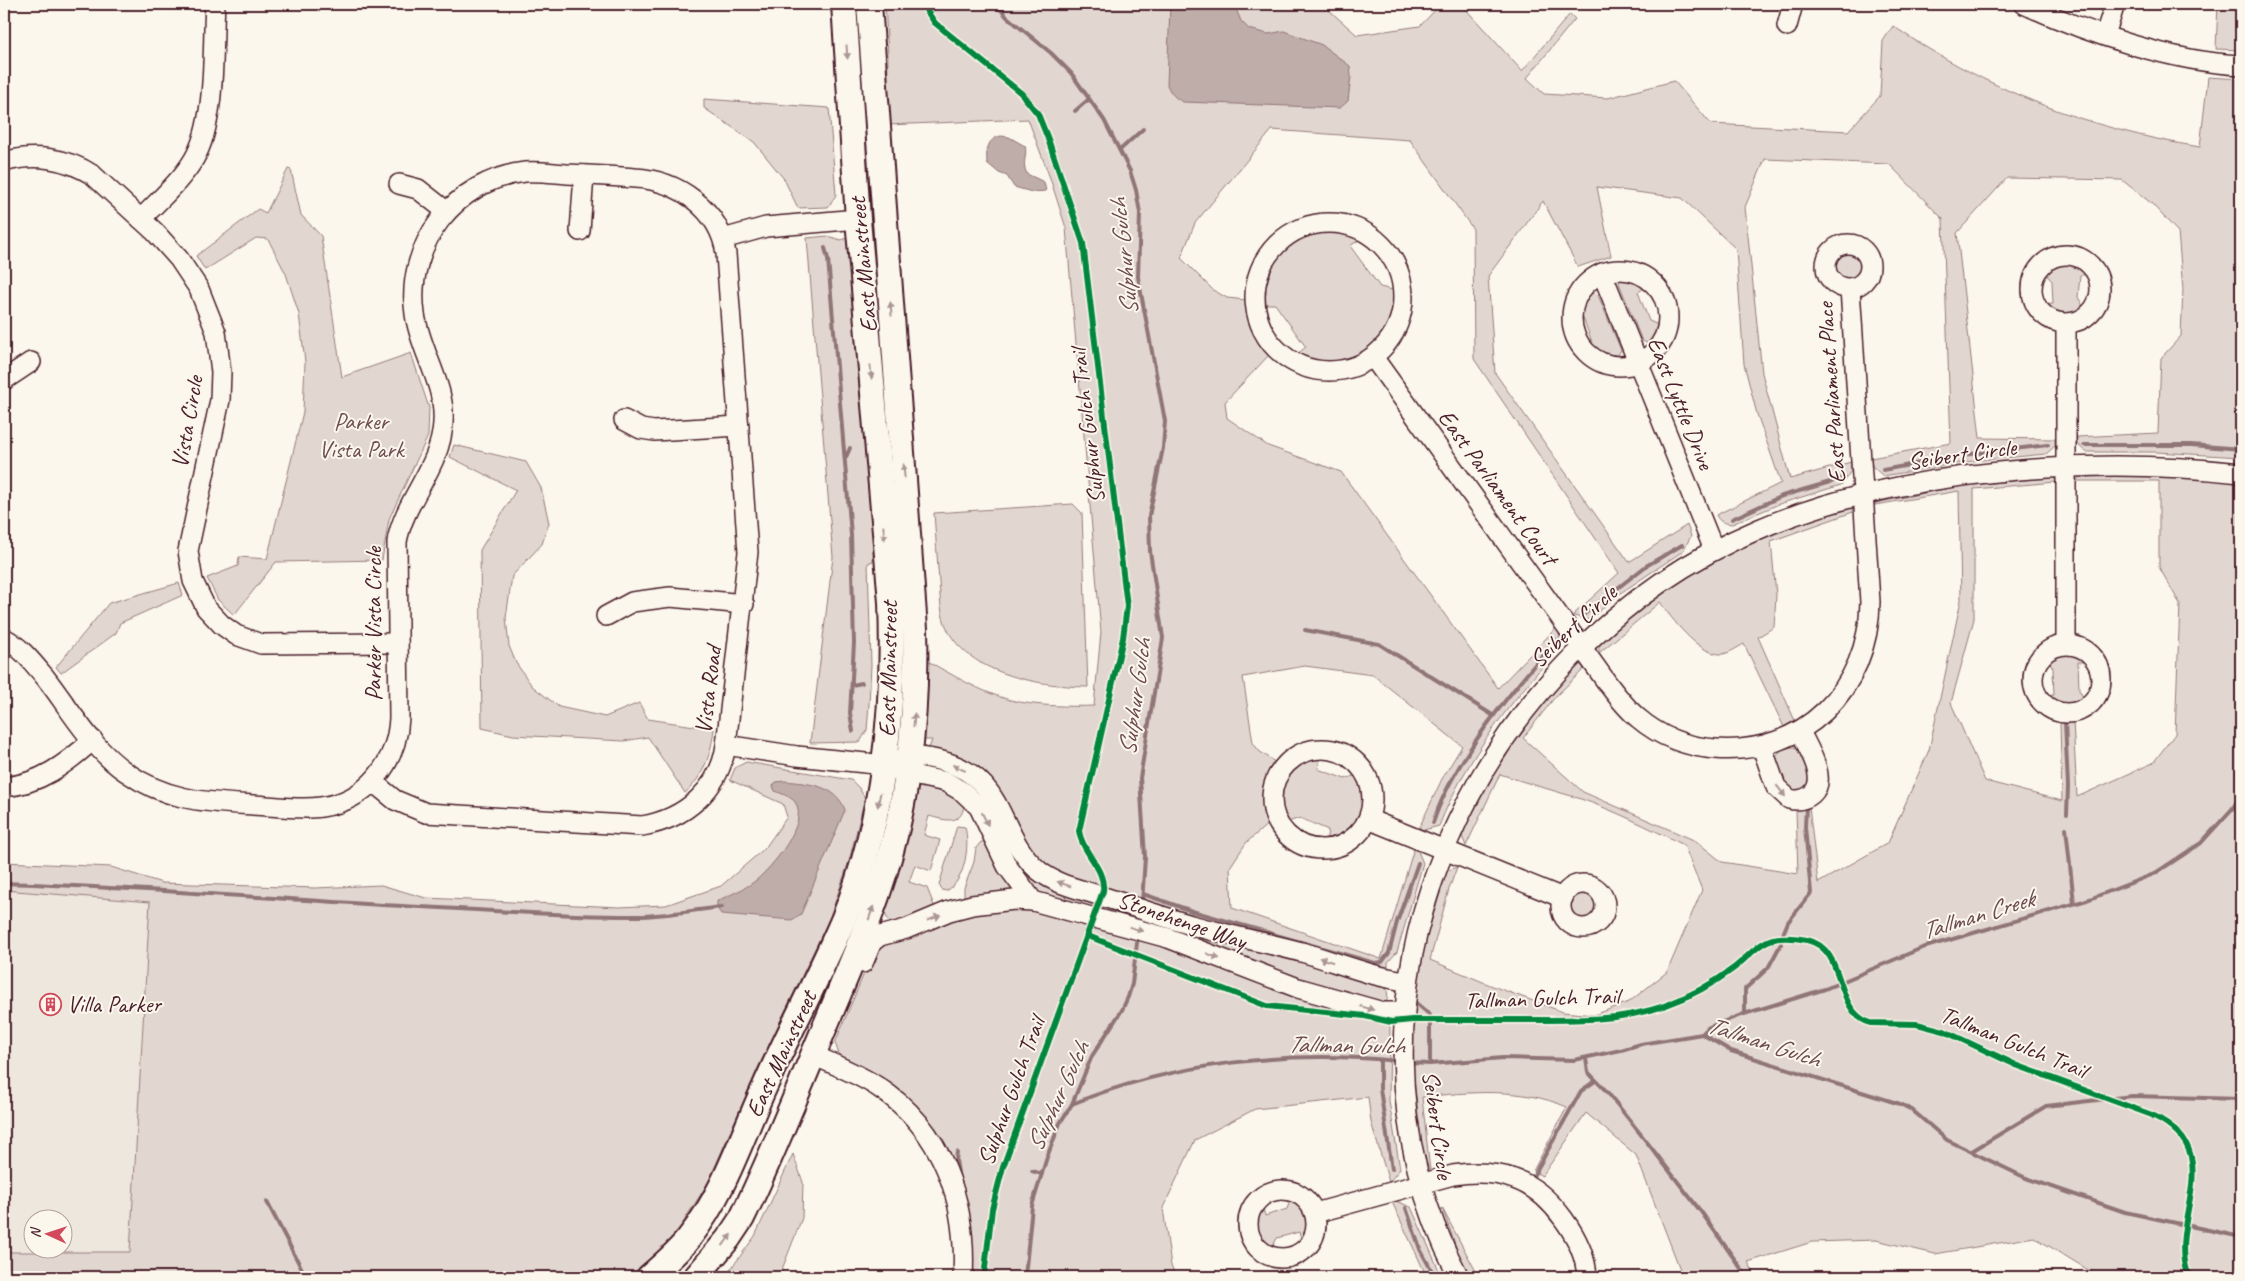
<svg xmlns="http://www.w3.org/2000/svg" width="2245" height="1281" viewBox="0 0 2245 1281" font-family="Caveat,sans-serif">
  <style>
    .built { fill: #eee7de; fill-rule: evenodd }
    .green { fill: #e2d7d0; stroke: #967b7e }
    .water { fill: #bfadaa; stroke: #907477 }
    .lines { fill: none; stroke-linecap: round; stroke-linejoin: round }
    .stream { stroke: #907477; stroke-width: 4 }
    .minor-casing { stroke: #4a1f2b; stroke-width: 22 }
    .major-casing { stroke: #4a1f2b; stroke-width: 28 }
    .minor { stroke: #fbf7ec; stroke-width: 19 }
    .major { stroke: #fbf7ec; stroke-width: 24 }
    .cycleway-casing { stroke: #fbf7ec; stroke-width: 9 }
    .cycleway { stroke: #00873e; stroke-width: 6 }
    .oneway { fill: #ab9695 }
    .labels { text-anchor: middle; stroke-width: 4; stroke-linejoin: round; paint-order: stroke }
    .street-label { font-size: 24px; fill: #4a1f2b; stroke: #fbf7ec }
    .park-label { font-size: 24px; fill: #704d54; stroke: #fbf7ec }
    .poi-label { font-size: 24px; fill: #4a1f2b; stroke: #fbf7ec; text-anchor: start }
    .water-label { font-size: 25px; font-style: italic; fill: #6d4a51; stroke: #fbf7ec }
  </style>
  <rect width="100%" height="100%" fill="#fbf7ec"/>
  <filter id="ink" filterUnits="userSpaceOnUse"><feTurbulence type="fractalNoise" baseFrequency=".02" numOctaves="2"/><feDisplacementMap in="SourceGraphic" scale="10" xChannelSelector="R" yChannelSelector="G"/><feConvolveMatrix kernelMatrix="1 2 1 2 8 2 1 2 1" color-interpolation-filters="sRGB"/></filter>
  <g filter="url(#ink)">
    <path class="built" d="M4,890l146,12 -20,350h-126zM32,1218h30v30h-30z"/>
    <g class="green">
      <path d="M885,4h437l35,31 63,-9 21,-22h20l61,67 48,-57 5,5 -48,59 17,16 64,4 66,-17 37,43 137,7 32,-35 3,-55 10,-15c92,63 197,104 307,121l8,-70 33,2v378l-85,-5h-70l-9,-8v-7l81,-4 3,-75 20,-22 2,-47 -5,-57 -27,-29 -29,-23 -115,-2 -50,55 23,205 75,1v7l-9,8 -73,7 -90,15 -11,-10 -1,-8 80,-15 -8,-224 -54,-55 -124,-5 -20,48 17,166 28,106 61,-17v9l-10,14 -62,19 -47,20c-8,-1 -13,-2 -16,-9l65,-32 -24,-69 -13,-50 -8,-115 -54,-51 -85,-11 14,69 -33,11 -35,-66 -55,75 7,97 134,189 58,-37 4,11 -8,15 -61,41 -33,28 -15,-4 -1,-1 46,-42 -145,-214 -1,-130 -63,-89 -138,-10 -77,93 -14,35 32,32 14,8 19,2 7,31 16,24 -44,47 2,16 41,28 73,26 157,216 58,-60 3,3 1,16c-48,53 -94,111 -121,179l-15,4 -5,-2 23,-49 20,-33 -89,-71 -68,-9 -62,11 10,66 6,8 17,12c-11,20 -15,38 -7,60l-23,20 -16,24 2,41 149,51 33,-111 3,1 6,14 -26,89 -9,10v7l-214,-55 -121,-40 -29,-31 -21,-49 -16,-18 -58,-28 3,-8h-10l2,-81c27,15 56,33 86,41 24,6 60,7 84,6l7,-74 -35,-404 -16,-50 -22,-59 -141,6 1,-71z"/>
      <polygon points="2218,4 2241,4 2241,50 2216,49"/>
      <polygon points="704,99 829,108 836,195 828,207 798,208 784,179 754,142 704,108"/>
      <polygon points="288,169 291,170 301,215 321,236 342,377 411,353 429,408 428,436 389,519 382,560 276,562 234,615 218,600 207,578 238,566 239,557 267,559 303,412 305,362 299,314 286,274 268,239 256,238 205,270 196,256 258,209 266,213"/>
      <path d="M1330,228l24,3 6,4 2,3 -12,8 30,41 17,4c3,10 0,21 -4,30 -13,40 -56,52 -93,40l-4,-6 10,-8 -31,-43h-14c-2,-7 0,-15 1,-23 7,-34 36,-49 68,-53z"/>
      <polygon points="827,236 841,240 847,238 850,240 874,527 873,561 868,563 871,665 869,704 867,730 860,742 810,743 833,557 807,238"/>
      <circle cx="1848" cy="266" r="17"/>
      <path d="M2063,260l12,2 13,9v4h-8l-2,22 7,13c-9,12 -33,8 -42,-1v-4l10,-1 -1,-23 -8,-9 6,-8z"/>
      <polygon points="1626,277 1646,287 1638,292 1649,321 1661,326 1656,340 1650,344 1642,341 1619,283 1621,278"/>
      <polygon points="1595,292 1598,295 1621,350 1616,358 1598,353 1595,350 1580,310 1586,297"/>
      <path d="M454,445l72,17 15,26 8,35 -7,21 -30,32 -6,42 3,28 7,17 16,23 27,21 46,10 34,-14 9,16 66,10c-3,25 -10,47 -29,64l-37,-56 -24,4 -111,-6 -31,-7 -2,-178 36,-60 -66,-33z"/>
      <path d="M2160,475l81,7v795h-141l-66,-40 -99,17 -59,-14 -64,2 -64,20 8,15h-21l-4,-6 -6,6h-42l-47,-122 -50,-42 -44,63 -9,-5 34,-64c-46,-20 -97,-15 -145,-10l8,74 -6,-4 -13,-115 9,-94 27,-87 10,-4 -8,22 -19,71 65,27 68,25 31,3 35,-13 38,-30 35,-82 -18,-45c-35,-17 -70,-35 -106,-47 -26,-8 -52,-15 -78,-24l-34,72 -5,-12 51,-93 64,-77 6,1 2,4 -29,28 -32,41 60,54 113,49 26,21 76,12 -2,-65 13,-3 9,77 70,-40 41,-93 32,-150 -2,-109 -84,14v-2l85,-17 94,-9 1,2 1,3 -82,7v130l-23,84 34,78 77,20 -2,-79 13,-1 4,76 76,-34 22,-29 5,-130 -21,-37v-86h-82l2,-4z"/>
      <path d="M1073,504l9,9 6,174c-50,-1 -134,-14 -146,-74 -2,-10 -2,-21 -3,-31 -2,-23 -3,-46 -5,-69z"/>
      <path d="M1852,508l1,4 -82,29 5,54 -2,32 -16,10 37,84 -11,6 -40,-83c-6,3 -17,11 -24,10 -23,-1 -48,-35 -60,-52l-61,51v-8c19,-16 38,-35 58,-50 60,-41 125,-69 195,-87z"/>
      <polygon points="179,583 183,595 120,623 116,633 61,673 56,667 109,603"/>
      <path d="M2067,650l18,5 3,7h-10l1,28 6,10c-12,12 -25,9 -39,1l-3,-6h11l-1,-27 -6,-11 5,-4z"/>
      <polygon points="1793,747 1799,749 1812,772 1808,791 1787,792 1775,757 1782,749"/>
      <path d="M1311,757h9l-2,12 27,10 14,-5c21,23 -6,78 -33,68l2,-12 -28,-12 -15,5c-21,-23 0,-60 26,-66z"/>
      <polygon points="746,762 851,780 859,788 865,798 849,861 830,917 757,1070 708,1183 685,1219 688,1225 660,1256 636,1277 4,1277 4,1252 130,1252 150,902 4,890 4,862 111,867 162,883 315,888 381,885 426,898 619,907 666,905 721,886 765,848 787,817 783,804 730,780 735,768"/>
      <path d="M924,784l25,5 15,16c-2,21 -20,15 -35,11l-5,19 16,5 -9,31 -16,-6 -6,17 18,6 8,20 -37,16 -10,-4 -5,-11 32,-119z"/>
      <path d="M957,826l8,1c5,19 0,55 -19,64l-4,-1 -3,-5z"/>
      <polygon points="1000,840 1096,903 1094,910 1043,897 1021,876"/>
      <polygon points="981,842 986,842 1016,892 968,899 964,896 964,888 974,862 976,848"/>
      <circle cx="1583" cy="907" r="17"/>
      <polygon points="1027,908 1096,924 1356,1010 1355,1017 1373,1019 1390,1024 1389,1101 1400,1169 1389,1182 1371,1122 1368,1097 1255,1109 1195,1140 1163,1208 1171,1266 1176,1277 970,1277 971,1229 965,1195 949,1156 840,1057 835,1043 873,952 879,946 950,916"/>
      <polygon points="1192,934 1281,954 1382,985 1387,990 1388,999 1383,1004 1290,978 1192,939"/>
      <polygon points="793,1154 803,1182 802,1218 779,1277 725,1277 755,1236"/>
      <path d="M1291,1198c21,7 23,26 15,44l-4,2 -3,-12 -22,6 -7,13c-17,-11 -20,-29 -11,-46l3,-1 3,12 22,-7z"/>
      <polygon points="1396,1201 1411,1207 1442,1277 1427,1277 1392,1202"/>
      <polygon points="1442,1208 1479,1277 1467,1277"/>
    </g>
    <g class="water">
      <path d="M1170,4h64l7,17 8,8 19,5 16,-3 38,14 28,21 1,10 -3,25 -8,7 -157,-6c-8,-4 -12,-8 -16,-17z"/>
      <path d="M1001,136l8,1 16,9c3,10 -4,16 2,28l17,8 2,9 -14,1 -18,-5 -7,-11 -8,-3 -12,-10c-1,-13 0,-24 14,-27z"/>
      <path d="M784,781c23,2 53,4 61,29l-44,104 -9,6 -71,-6 -4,-6v-7c12,-6 28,-12 38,-20 16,-12 55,-59 40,-79 -5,-6 -13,-8 -20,-11l-2,-5 3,-4z"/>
    </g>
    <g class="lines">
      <g class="stream">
        <polyline points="996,4 1007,17 1051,53 1071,73 1104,120 1130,171 1136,190 1140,213 1138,277 1165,421 1163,448 1149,516 1150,551 1163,638 1140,778 1145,857 1142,903"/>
        <polyline points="1075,111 1089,99"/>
        <polyline points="1120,150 1143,129"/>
        <polyline points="825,248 828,259 851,535 854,643 850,713 853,731"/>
        <polyline points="2084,445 2191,445 2241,449"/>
        <polyline points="846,457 850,448"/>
        <polyline points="1883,470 1962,455 2048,445"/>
        <polyline points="1732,519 1782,496 1844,478"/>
        <polyline points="1583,615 1646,566 1682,545"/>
        <polyline points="1305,630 1379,644 1494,716"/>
        <polyline points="852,685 862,683"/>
        <polyline points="2065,722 2068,786 2067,814"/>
        <path d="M1433,823c20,-63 80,-134 123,-183"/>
        <polyline points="2066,828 2074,903"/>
        <path d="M4,883c151,5 302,19 454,26 61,3 123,8 185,7 26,-1 53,-6 79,-9"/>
        <polyline points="1143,894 1192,911 1375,963 1382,962 1389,953 1397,922 1418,863"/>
        <polyline points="1783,934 1788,922 1811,893 1805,827 1806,806"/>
        <polyline points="1416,1003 1430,1015"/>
        <polyline points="1745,1013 1745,989 1768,968 1781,944"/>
        <polyline points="1702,1034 1709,1027 1741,1015 1825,989 1922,948 2087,900 2154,874 2201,843 2232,809 2241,796"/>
        <polyline points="1586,1059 1588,1072 1608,1093 1650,1146 1702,1213 1747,1277"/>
        <polyline points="1380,1060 1380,1089 1392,1169"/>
        <polyline points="1410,1063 1430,1064 1503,1058 1574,1060 1621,1050 1641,1044 1702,1034 1731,1051 1900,1104 1912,1110 1947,1140 2026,1178 2125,1212 2241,1237"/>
        <polyline points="1430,1064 1430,1024"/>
        <path d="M1072,1104c102,-42 217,-54 326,-43"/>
        <polyline points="1972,1151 2046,1106 2132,1096 2241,1099"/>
        <polyline points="957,1152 956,1160 959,1179"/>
        <polyline points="1032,1171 1042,1174"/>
        <polyline points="1531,1180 1581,1091 1595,1081"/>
        <polyline points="267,1202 306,1277"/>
        <polyline points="1406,1208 1420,1249 1435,1277"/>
        <polyline points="1025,1277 1032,1206 1047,1157 1060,1123 1072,1104 1092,1056 1122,1010 1128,997 1132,984 1138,934"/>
      </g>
      <defs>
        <g id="minor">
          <path d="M2024,4c63,29 148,58 217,61"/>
          <polyline points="1787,26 1793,4"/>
          <polyline points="2105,35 2115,4"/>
          <path d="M4,162c30,-9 62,-4 89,13l62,57 24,27 20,30 17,43 5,40 -1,28 -32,151 5,30 13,27 16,17 14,10 25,9 137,-1"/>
          <polyline points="399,184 418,189 446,211"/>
          <path d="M141,219c18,-19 40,-38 53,-60 23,-40 18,-109 21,-155"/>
          <circle cx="1329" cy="297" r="74"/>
          <polyline points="580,231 584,175"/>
          <polyline points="723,239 766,227 858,219"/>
          <circle cx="1848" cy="266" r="22"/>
          <circle cx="2066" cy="289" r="34"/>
          <circle cx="1620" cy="318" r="48"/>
          <polyline points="1602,273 1714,550"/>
          <polyline points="2066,324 2066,644"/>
          <path d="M1373,357l235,327c9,12 19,25 30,34 22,19 50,29 77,31 88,7 154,-60 155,-147l-20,-314"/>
          <polyline points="4,380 31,362"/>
          <polyline points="624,420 641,429 654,431 739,426"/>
          <polyline points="606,616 632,602 670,597 744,604"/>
          <path d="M4,638c17,9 29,25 41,39 25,32 47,72 81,95 41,29 79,30 127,33 22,1 46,5 68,2 46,-6 76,-44 78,-89l-2,-176c7,-42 44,-75 46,-119 3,-38 -23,-72 -28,-109 -10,-69 40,-134 110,-142 14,-1 28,1 42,2 23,1 45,2 68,4 42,2 85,31 91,76l22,298 -22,193c-6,44 -41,74 -84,81l-216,-13 -31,-13 -22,-18"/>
          <circle cx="2067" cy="679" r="34"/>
          <polyline points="726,745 797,756 885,765 908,774 946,782 963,792 979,807 1007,866 1033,901 1168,938 1298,988 1383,1012 1404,1012"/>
          <path d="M1762,747l14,40 13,12c8,2 16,1 23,-5 17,-15 -5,-47 -12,-63"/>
          <circle cx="1322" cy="799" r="50"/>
          <path d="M898,760c15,-5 28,-3 44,1 66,18 54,72 96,109 18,15 42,19 63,26 31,10 62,21 94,30 36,10 73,17 110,27 34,10 67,24 102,28"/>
          <path d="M4,787c36,-3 62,-23 89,-47"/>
          <polyline points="1368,819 1563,898"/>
          <circle cx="1583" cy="906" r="22"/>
          <polyline points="863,963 872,942 880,936 906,929 949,911 972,905 1014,900 1033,901"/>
          <path d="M813,1055c22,10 45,19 65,32 66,43 89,116 85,190"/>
          <circle cx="1282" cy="1224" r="34"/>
          <path d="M1315,1213l138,-38c20,-3 42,-3 61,4 36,12 71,61 73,98"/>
          <path d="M1459,1277c-150,-280 20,-630 300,-748 140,-60 332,-73 482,-56"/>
        </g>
        <g id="major">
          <path d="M649,1277c14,-12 29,-25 40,-39 36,-46 52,-100 76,-152 25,-57 55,-111 79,-168 41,-101 51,-209 47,-316l-33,-383 -14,-215"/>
          <path d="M696,1277l32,-38 14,-21c27,-55 50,-113 74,-170 30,-72 63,-144 81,-220 15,-65 20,-131 18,-199l-46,-625"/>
        </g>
      </defs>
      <use href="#minor" class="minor-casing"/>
      <use href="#major" class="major-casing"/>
      <use href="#minor" class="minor"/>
      <use href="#major" class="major"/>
      <defs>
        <g id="cycleway">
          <path d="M922,4l13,19 86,70 17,21 10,25 35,104 44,363 -4,32 -44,193c3,22 27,38 24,60l-100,276 -11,42 -8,68"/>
          <path d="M1088,936l179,70 98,10 26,6 21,-2c39,0 78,0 117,0 46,0 91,1 135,-14 25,-9 49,-22 70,-38 12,-9 24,-25 39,-29 10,-2 24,-1 34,1 41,9 25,70 63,83l47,1 27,7 72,34 136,50c77,36 18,100 34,156l9,6"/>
        </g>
      </defs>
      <use href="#cycleway" class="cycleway-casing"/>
      <use href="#cycleway" class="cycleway"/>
    </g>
    <defs><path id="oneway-solid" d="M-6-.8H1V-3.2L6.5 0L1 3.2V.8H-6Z" transform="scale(1.25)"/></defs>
    <g class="oneway">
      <use href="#oneway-solid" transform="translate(847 52) rotate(86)"/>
      <use href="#oneway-solid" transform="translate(891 309) rotate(-95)"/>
      <use href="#oneway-solid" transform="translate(871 372) rotate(85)"/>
      <use href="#oneway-solid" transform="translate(904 471) rotate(-95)"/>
      <use href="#oneway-solid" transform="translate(884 533) rotate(84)"/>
      <use href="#oneway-solid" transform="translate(914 720) rotate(-86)"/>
      <use href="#oneway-solid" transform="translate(959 768) rotate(-155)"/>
      <use href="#oneway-solid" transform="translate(1781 791) rotate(52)"/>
      <use href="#oneway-solid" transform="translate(879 800) rotate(101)"/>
      <use href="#oneway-solid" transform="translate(985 819) rotate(64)"/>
      <use href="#oneway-solid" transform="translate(1064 884) rotate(-161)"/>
      <use href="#oneway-solid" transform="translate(871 913) rotate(-71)"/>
      <use href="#oneway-solid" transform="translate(934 918) rotate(-23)"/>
      <use href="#oneway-solid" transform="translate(1136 929) rotate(17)"/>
      <use href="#oneway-solid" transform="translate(1213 956) rotate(22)"/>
      <use href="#oneway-solid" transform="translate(1326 960) rotate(-162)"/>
      <use href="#oneway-solid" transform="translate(1367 1008) rotate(16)"/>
      <use href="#oneway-solid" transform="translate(727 1240) rotate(-54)"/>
    </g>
  </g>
  <defs>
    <symbol id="building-ring" viewBox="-11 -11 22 22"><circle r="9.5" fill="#fbf7ec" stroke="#d1495b" stroke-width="1.5"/><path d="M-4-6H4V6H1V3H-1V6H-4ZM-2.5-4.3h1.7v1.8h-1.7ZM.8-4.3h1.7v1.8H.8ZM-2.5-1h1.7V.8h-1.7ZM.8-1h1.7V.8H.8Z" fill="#d1495b"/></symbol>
  </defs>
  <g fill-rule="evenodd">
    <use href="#building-ring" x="38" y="992" width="25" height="25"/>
  </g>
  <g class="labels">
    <g class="street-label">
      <text transform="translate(863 265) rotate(-95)" y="8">East Mainstreet</text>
      <text transform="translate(1831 393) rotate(-94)" y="8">East Parliament Place</text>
      <text transform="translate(1681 403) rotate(68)" y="8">East Lyttle Drive</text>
      <text transform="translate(187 422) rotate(-80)" y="8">Vista Circle</text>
      <text transform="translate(1087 426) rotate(-97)" y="8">Sulphur Gulch Trail</text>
      <text transform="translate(1962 454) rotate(-8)" y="8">Seibert Circle</text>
      <text transform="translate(1498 487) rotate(54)" y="8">East Parliament Court</text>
      <text transform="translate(373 624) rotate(-90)" y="8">Parker Vista Circle</text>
      <text transform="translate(1573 626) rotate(-43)" y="8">Seibert Circle</text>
      <text transform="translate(888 669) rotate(-89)" y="8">East Mainstreet</text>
      <text transform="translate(708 690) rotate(-83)" y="8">Vista Road</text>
      <text transform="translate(1182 920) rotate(19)" y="8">Stonehenge Way</text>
      <text transform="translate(1542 998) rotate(-2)" y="8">Tallman Gulch Trail</text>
      <text transform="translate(2014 1042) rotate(22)" y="8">Tallman Gulch Trail</text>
      <text transform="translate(781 1054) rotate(-65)" y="8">East Mainstreet</text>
      <text transform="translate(1011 1091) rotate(-70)" y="8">Sulphur Gulch Trail</text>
      <text transform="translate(1438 1125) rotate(82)" y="8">Seibert Circle</text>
    </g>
    <g class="park-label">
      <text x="361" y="429">Parker<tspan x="361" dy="28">Vista Park</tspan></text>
    </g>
    <g class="poi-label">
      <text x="67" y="1012">Villa Parker</text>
    </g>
    <g class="water-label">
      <text transform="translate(1123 257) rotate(-96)" y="9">Sulphur Gulch</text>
      <text transform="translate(1134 697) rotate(-82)" y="9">Sulphur Gulch</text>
      <text transform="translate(1977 914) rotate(-17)" y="9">Tallman Creek</text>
      <text transform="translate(1764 1041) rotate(18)" y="9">Tallman Gulch</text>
      <text transform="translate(1346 1044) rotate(1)" y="9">Tallman Gulch</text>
      <text transform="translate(1057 1096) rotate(-65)" y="9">Sulphur Gulch</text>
    </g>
  </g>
  <rect width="2245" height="1281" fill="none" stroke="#fbf7ec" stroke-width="20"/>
  <rect x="10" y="10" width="2225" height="1261" fill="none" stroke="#4a1f2b" stroke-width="2" filter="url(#ink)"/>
  <g transform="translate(48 1234) rotate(273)"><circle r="24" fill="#fbf7ec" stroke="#b4a19f"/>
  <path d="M0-4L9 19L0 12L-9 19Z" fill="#d1495b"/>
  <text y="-8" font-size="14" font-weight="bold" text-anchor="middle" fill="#4a1f2b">N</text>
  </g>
</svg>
